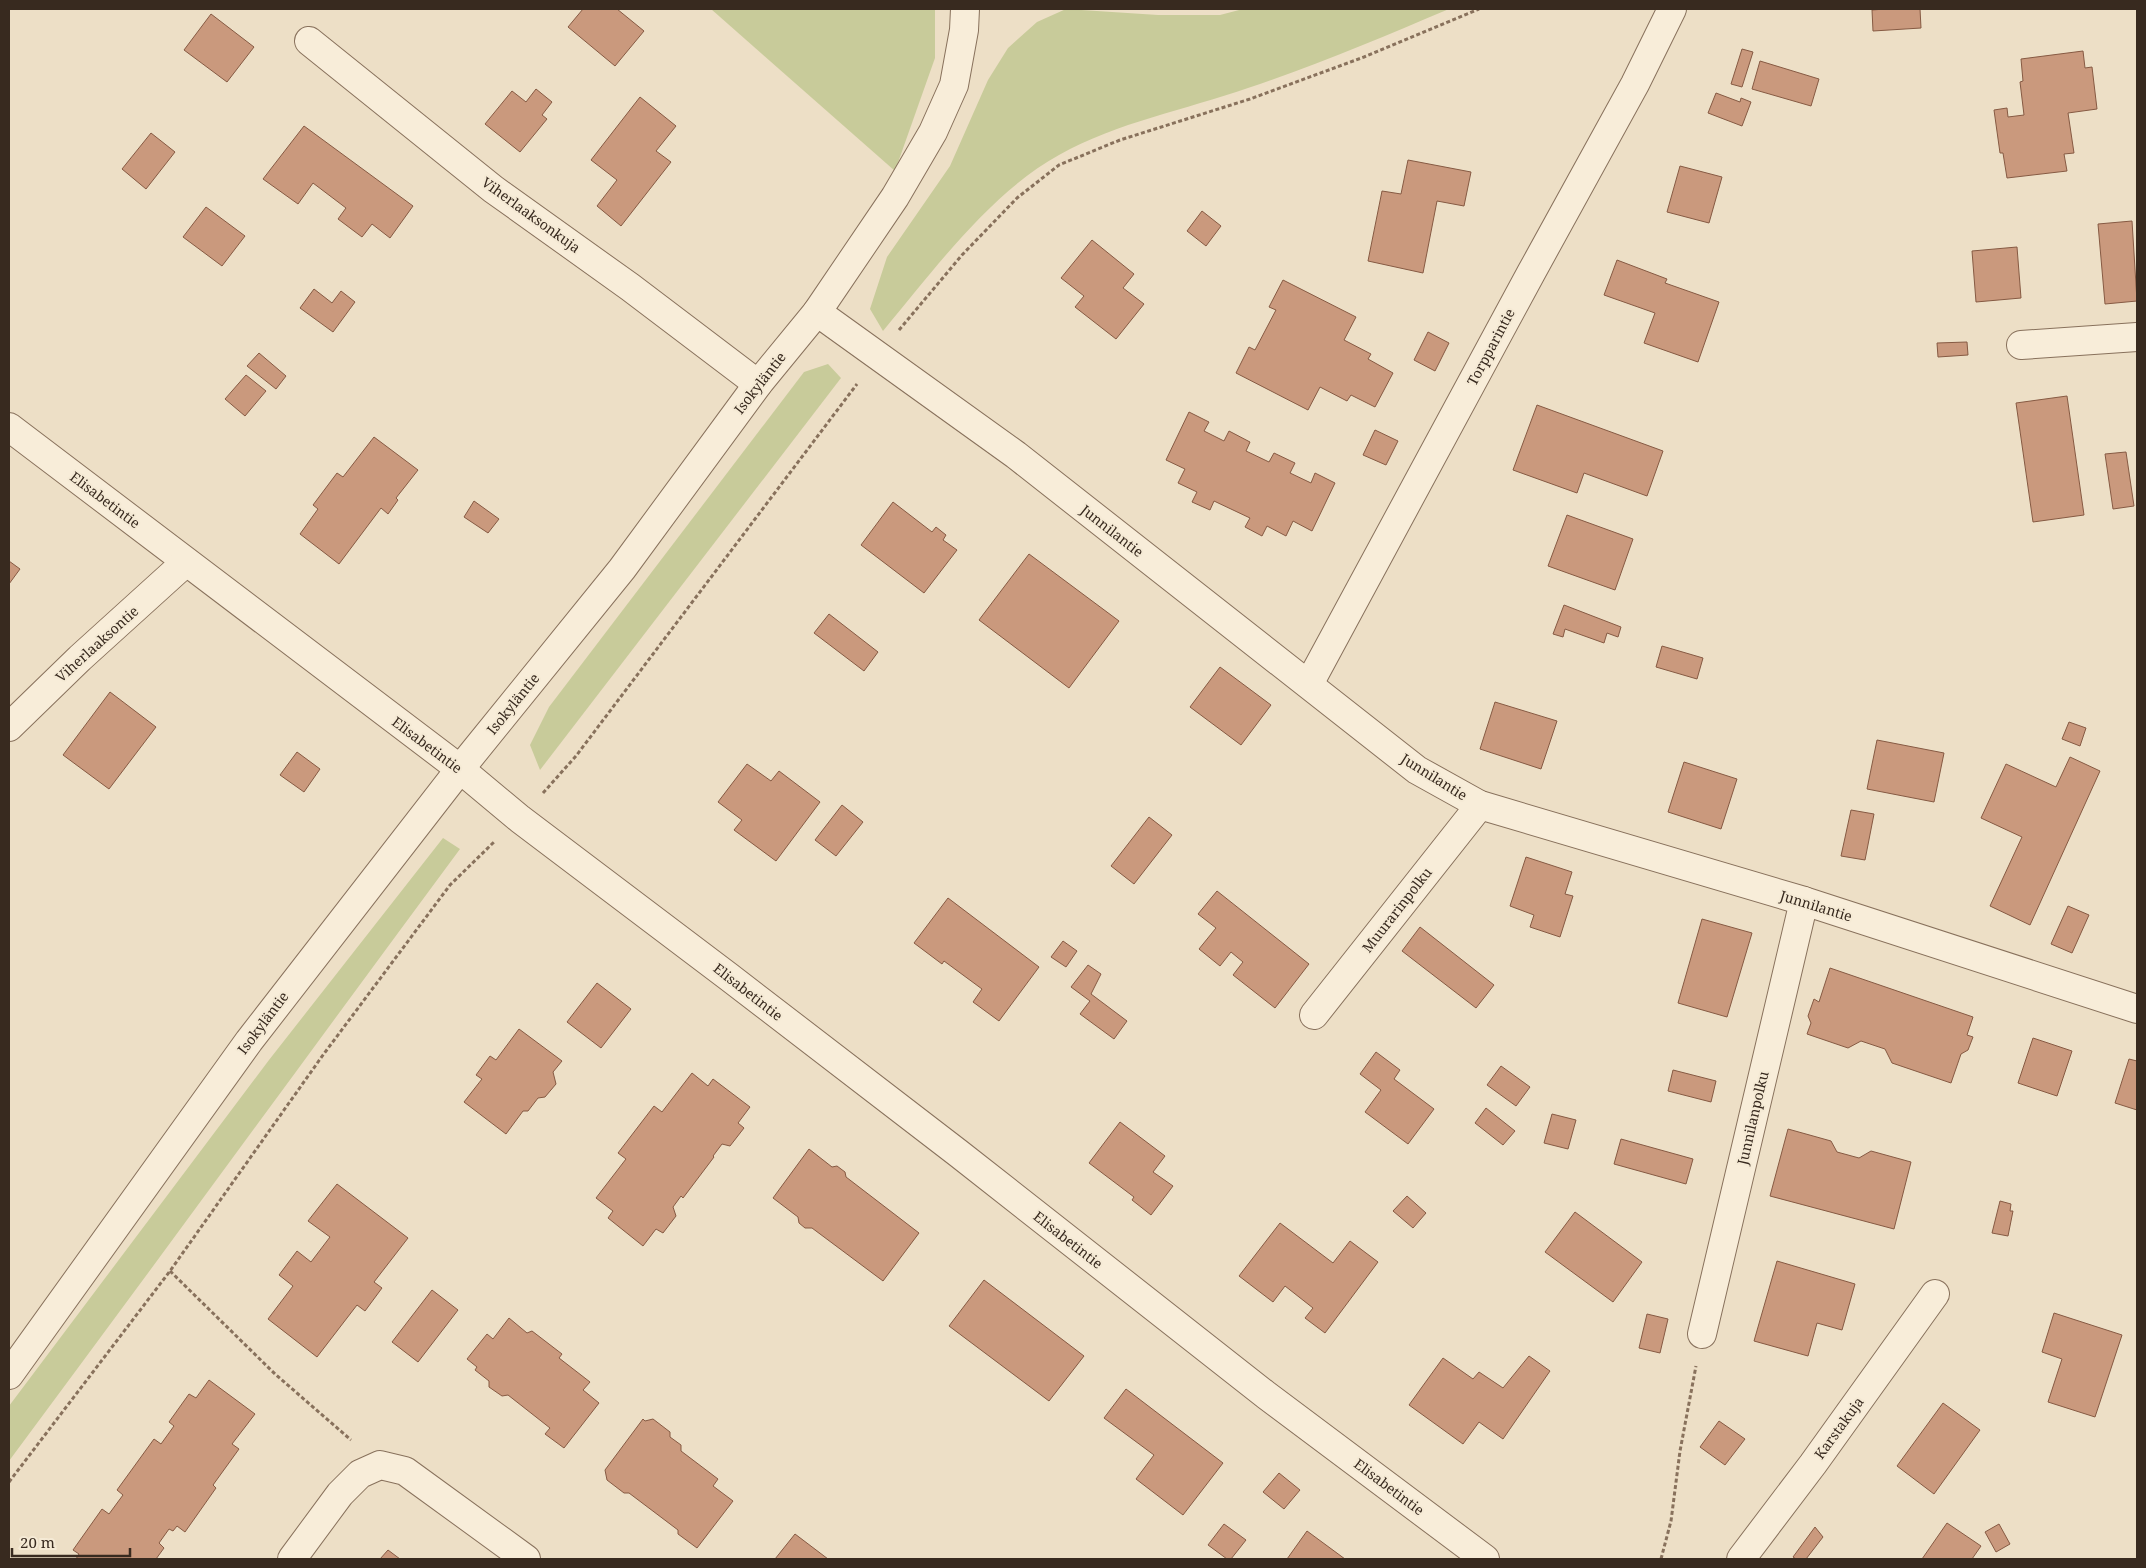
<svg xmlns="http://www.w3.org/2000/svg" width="2146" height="1568" viewBox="0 0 2146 1568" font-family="'Noto Serif',serif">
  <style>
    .green { fill: #c8cb9a }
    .building { fill: #ca997d; stroke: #865a43 }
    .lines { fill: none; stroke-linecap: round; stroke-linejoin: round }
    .minor-casing { stroke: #88715c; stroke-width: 30 }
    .path { stroke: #88715c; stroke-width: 3; stroke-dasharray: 4 2.5; stroke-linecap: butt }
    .minor { stroke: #f8edd9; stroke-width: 28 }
    .labels { text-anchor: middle; stroke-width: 4; stroke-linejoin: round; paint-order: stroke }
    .street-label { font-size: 14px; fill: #382a1f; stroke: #f5ead5 }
  </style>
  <rect width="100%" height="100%" fill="#eddfc6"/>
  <g class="green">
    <polygon points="711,9 935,9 935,58 895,171"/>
    <path d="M1066,9l92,6h62l23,-6h206c-66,28 -132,56 -201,79 -63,22 -130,34 -189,67 -69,38 -126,116 -176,176l-13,-22 17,-52 63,-91 38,-86 20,-32 29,-26z"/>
    <polygon points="828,364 841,378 540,770 530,745 549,707 804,372"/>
    <path d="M443,838l17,11c-151,204 -300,409 -451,612v-55l260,-346z"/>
  </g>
  <g class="building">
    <polygon points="583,9 617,9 644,31 615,66 568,27"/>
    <polygon points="1885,9 1920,9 1921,28 1873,31 1872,10"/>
    <polygon points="211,14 254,47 227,82 184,50"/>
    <polygon points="1742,49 1753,52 1742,87 1731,84"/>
    <polygon points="2083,51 2085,68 2092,67 2097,109 2068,113 2074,153 2064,154 2067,171 2007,178 2003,153 2000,153 1994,110 2007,108 2008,117 2024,115 2020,82 2023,81 2021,59"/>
    <polygon points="1760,61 1819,79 1811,106 1752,89"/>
    <polygon points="536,89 552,102 542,115 547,119 520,152 485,124 512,91 526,102"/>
    <polygon points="1716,93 1740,102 1741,98 1751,102 1742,126 1708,113"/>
    <polygon points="640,97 676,126 656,151 671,162 621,226 597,206 617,180 591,160"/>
    <polygon points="304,126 413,206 390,238 372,224 362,237 338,219 346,208 313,183 298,204 263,179"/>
    <polygon points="151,133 175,152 146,189 122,169"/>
    <polygon points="1408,160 1471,172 1464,206 1437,201 1423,273 1368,261 1382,191 1401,194"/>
    <polygon points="1680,166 1722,177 1709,223 1667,212"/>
    <polygon points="206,207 245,236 222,266 183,237"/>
    <polygon points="1202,211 1221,226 1206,246 1187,231"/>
    <polygon points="2132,221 2137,301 2105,304 2098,224"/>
    <polygon points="1092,240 1134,274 1123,288 1144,304 1116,339 1075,307 1084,296 1061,278"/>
    <polygon points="2017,247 2021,298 1976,302 1972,251"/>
    <polygon points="1617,260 1667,279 1665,283 1719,302 1698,362 1644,343 1655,313 1604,295"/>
    <polygon points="1283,280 1356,317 1344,340 1371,354 1368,359 1393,373 1375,407 1351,395 1347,401 1320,387 1308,410 1236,373 1249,347 1255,350 1276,310 1269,307"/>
    <polygon points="314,289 332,303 341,291 355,302 333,332 300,308"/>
    <polygon points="1428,332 1449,343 1435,371 1414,360"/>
    <polygon points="1967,342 1968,355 1938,357 1937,343"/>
    <polygon points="259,353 286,376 276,389 247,366"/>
    <polygon points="246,375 266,391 245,416 225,399"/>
    <polygon points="2067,396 2084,515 2033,522 2016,403"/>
    <polygon points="1537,405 1663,451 1647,496 1584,473 1577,493 1513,470"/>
    <polygon points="1189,412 1209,422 1204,431 1224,441 1229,431 1250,442 1246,451 1269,462 1274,453 1295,463 1290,473 1311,483 1315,473 1335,483 1312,531 1293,521 1286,536 1267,526 1262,536 1245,527 1250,518 1214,501 1210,510 1192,502 1197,492 1178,483 1185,469 1166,460"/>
    <polygon points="1375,430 1398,441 1386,465 1363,455"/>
    <polygon points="374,437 418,470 396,498 398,500 388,514 381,508 339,564 300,534 318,509 313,505 337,473 343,477"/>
    <polygon points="2126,452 2134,506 2113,509 2105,454"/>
    <polygon points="474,501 499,519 488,533 464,517"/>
    <polygon points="893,502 932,532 936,527 946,535 943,540 957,550 924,593 861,545"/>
    <polygon points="1567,515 1633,539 1615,590 1548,566"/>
    <polygon points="1029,554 1119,621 1069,688 979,620"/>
    <polygon points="9,561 20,569 9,584"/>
    <polygon points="1564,605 1621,627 1618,637 1607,633 1604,643 1565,629 1563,637 1553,634"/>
    <polygon points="829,614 878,652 864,671 814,633"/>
    <polygon points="1662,646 1703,658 1697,679 1656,667"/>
    <polygon points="1220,667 1271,705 1241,745 1190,707"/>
    <polygon points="110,692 156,727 109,789 63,755"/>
    <polygon points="1495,702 1557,721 1541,769 1480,749"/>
    <polygon points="2069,722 2086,728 2080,746 2062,739"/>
    <polygon points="1877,740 1944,753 1934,802 1867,789"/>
    <polygon points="297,752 320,769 304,792 280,775"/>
    <polygon points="2070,757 2100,771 2030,925 1990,906 2022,837 1981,818 2006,764 2056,787"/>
    <polygon points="1684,762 1737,779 1721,829 1668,812"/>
    <polygon points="747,764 771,781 779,771 820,802 776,861 734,830 742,820 718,802"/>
    <polygon points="842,805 863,822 836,856 815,840"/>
    <polygon points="1851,810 1874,814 1865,860 1841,856"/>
    <polygon points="1149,817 1172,835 1134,884 1111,866"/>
    <polygon points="1526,857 1572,872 1565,894 1573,896 1560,937 1530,927 1534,915 1510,906"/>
    <polygon points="1217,891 1309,964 1275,1008 1233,975 1243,962 1231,952 1220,966 1199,949 1216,928 1198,914"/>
    <polygon points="948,898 1039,967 999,1021 973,1002 982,989 944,961 942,964 914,943"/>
    <polygon points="2068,906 2089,915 2072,953 2051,944"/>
    <polygon points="1702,919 1752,933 1727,1017 1678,1003"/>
    <polygon points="1420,927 1494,985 1476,1008 1402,951"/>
    <polygon points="1063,941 1077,951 1066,967 1051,957"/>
    <polygon points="1088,965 1101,974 1091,994 1127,1021 1114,1039 1080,1014 1090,1001 1071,987"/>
    <polygon points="1830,968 1973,1017 1967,1035 1973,1037 1968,1050 1961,1054 1951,1083 1892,1063 1885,1049 1861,1041 1848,1048 1807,1034 1811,1023 1808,1016 1814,999 1819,1002"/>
    <polygon points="597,983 631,1009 601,1048 567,1022"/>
    <polygon points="519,1029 562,1061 553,1072 556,1084 545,1097 538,1098 528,1111 523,1111 506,1134 464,1102 482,1079 476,1075 490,1056 496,1060"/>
    <polygon points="2033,1038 2072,1051 2057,1096 2018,1083"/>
    <polygon points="1376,1052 1400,1070 1394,1079 1434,1109 1408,1144 1365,1112 1381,1090 1360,1074"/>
    <polygon points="2129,1059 2137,1061 2137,1110 2115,1103"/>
    <polygon points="1501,1066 1530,1087 1516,1106 1487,1085"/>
    <polygon points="1673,1070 1716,1081 1711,1102 1668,1091"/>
    <polygon points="692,1073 708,1086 713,1079 750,1107 738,1123 744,1128 730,1146 722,1144 713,1156 714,1157 683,1198 681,1196 673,1207 676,1216 663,1233 656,1229 643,1246 608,1218 613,1211 596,1198 626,1159 618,1153 654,1106 662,1112"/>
    <polygon points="1486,1108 1515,1131 1503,1145 1475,1123"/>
    <polygon points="1552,1114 1576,1120 1568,1149 1544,1143"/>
    <polygon points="1120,1122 1165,1156 1153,1172 1173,1186 1151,1215 1132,1200 1134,1197 1089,1163"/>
    <polygon points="1788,1129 1831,1141 1837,1152 1859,1158 1871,1151 1911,1162 1894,1229 1770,1196"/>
    <polygon points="1621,1139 1693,1159 1686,1184 1614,1164"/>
    <polygon points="809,1149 832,1167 837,1166 845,1172 846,1177 919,1233 883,1281 812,1228 805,1228 799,1223 798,1217 773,1198"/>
    <polygon points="337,1184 408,1238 374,1282 382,1288 365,1311 357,1305 317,1357 268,1319 293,1286 279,1275 297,1251 311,1262 330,1237 308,1221"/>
    <polygon points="1407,1196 1426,1213 1413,1228 1393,1211"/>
    <polygon points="2000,1201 2011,1204 2010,1211 2013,1211 2008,1236 1992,1233"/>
    <polygon points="1575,1212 1642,1262 1613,1302 1545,1252"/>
    <polygon points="1280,1223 1333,1263 1350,1241 1378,1262 1325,1333 1305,1318 1313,1308 1285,1286 1273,1302 1239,1276"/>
    <polygon points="1777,1261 1855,1284 1842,1330 1817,1323 1808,1356 1754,1341"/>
    <polygon points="984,1280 1084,1356 1049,1401 949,1326"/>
    <polygon points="432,1290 458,1310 418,1362 392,1342"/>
    <polygon points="2054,1313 2122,1335 2095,1417 2048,1402 2062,1359 2042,1352"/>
    <polygon points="1647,1314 1668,1319 1660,1353 1639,1348"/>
    <polygon points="509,1318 527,1333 532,1331 562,1354 559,1358 590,1382 583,1390 599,1403 564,1448 545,1434 550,1428 508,1395 502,1396 489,1387 489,1381 475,1370 477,1367 467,1359 487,1334 493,1339"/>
    <polygon points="1529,1356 1550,1371 1503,1439 1479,1422 1463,1444 1409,1405 1443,1358 1473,1379 1479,1372 1503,1388"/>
    <polygon points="209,1380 255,1414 232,1444 239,1449 213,1485 216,1488 185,1532 177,1526 173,1531 169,1529 159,1543 164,1548 156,1559 76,1559 79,1554 73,1550 102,1509 109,1514 123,1495 117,1490 154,1439 161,1444 174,1426 169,1422 189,1394 196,1398"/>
    <polygon points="1126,1389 1223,1463 1183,1515 1136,1479 1154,1455 1104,1418"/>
    <polygon points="1943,1403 1980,1430 1934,1494 1897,1466"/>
    <polygon points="643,1419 645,1421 653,1419 670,1432 670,1437 681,1445 681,1451 718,1479 713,1486 733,1501 697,1548 678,1534 678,1530 629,1493 624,1493 607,1480 605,1470"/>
    <polygon points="1719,1421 1745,1439 1725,1465 1700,1447"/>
    <polygon points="1279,1473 1300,1490 1284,1509 1263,1492"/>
    <polygon points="1947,1523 1981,1546 1972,1559 1922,1559"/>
    <polygon points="1224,1524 1246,1540 1231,1559 1227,1559 1208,1545"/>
    <polygon points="1999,1524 2010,1544 1996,1552 1985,1532"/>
    <polygon points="1815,1527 1823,1537 1806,1559 1796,1559 1793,1557"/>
    <polygon points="1307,1531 1345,1559 1287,1559"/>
    <polygon points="795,1534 828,1559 775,1559"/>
    <polygon points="388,1550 400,1559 380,1559"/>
  </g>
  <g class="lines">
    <defs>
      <g id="minor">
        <polyline points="309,41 493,189 630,287 758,384"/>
        <polyline points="817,312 1016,455 1417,770 1480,805 1804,901 2137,1009"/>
        <polyline points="2021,345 2137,337"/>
        <polyline points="9,427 460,769 520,819 729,977 958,1153 1266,1395 1485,1559"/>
        <polyline points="1309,684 1531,273 1635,84 1672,9"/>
        <polyline points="9,727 80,658 186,562"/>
        <polyline points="1314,1015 1480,805"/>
        <polyline points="1702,1334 1804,901"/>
        <polyline points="9,1375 249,1041 460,769 622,569 758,384 817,312 895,197 933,132 954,85 964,30 965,9"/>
        <polyline points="292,1559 340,1494 360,1474 380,1465 405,1471 526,1559"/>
        <polyline points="1741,1559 1813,1464 1935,1294"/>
      </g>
    </defs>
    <use href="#minor" class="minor-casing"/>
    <g class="path">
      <polyline points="899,330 962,255 1017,198 1059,165 1120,140 1250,99 1364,57 1479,9"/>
      <polyline points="543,793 576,756 857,384"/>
      <polyline points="170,1271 275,1374 351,1440"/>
      <polyline points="9,1482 170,1271 323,1055 450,885 494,842"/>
      <polyline points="1661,1559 1671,1521 1680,1451 1696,1366"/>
    </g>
    <use href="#minor" class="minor"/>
  </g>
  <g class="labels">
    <g class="street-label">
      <text transform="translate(531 215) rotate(36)" y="5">Viherlaaksonkuja</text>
      <text transform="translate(1491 347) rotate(-62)" y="5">Torpparintie</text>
      <text transform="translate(760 383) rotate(-52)" y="5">Isokyläntie</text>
      <text transform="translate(105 500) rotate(37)" y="5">Elisabetintie</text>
      <text transform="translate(1112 531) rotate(38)" y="5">Junnilantie</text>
      <text transform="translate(97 644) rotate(-42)" y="5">Viherlaaksontie</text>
      <text transform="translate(513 704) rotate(-51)" y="5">Isokyläntie</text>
      <text transform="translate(427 745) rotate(37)" y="5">Elisabetintie</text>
      <text transform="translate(1434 777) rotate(32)" y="5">Junnilantie</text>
      <text transform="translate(1816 906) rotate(17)" y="5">Junnilantie</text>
      <text transform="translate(1397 910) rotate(-52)" y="5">Muurarinpolku</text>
      <text transform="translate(748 992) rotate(38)" y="5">Elisabetintie</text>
      <text transform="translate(263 1023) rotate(-53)" y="5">Isokyläntie</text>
      <text transform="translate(1753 1118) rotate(-77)" y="5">Junnilanpolku</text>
      <text transform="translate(1068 1240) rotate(38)" y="5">Elisabetintie</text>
      <text transform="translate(1839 1428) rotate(-54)" y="5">Karstakuja</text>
      <text transform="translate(1389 1487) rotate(37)" y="5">Elisabetintie</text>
    </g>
  </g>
  <rect width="2146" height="1568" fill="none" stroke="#382a1f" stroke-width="20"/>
  <path d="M12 1548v8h118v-8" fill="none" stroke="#382a1f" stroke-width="2.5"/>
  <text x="20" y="1548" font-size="15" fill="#382a1f" stroke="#f5ead5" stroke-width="4" paint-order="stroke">20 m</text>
</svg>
